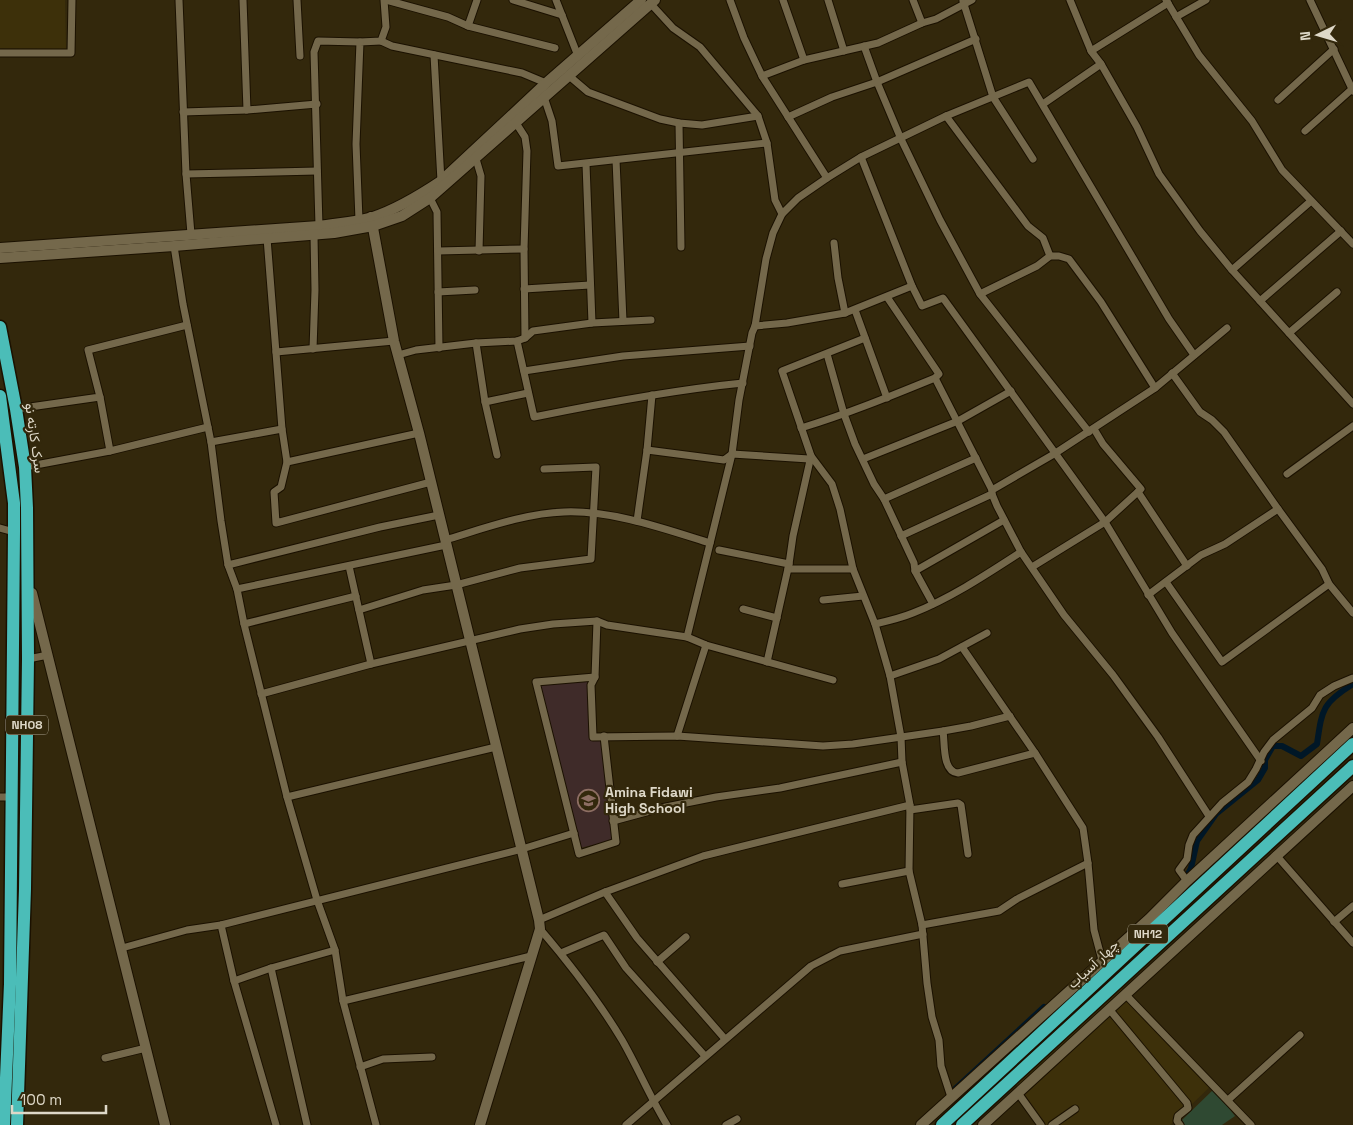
<svg xmlns="http://www.w3.org/2000/svg" width="1353" height="1125" viewBox="0 0 1353 1125" font-family="'Space Grotesk',Vazirmatn,sans-serif">
  <style>
    .built { fill: #3d300a }
    .education { fill: #3f2b29 }
    .green { fill: #2f4932 }
    .lines { fill: none; stroke-linecap: round; stroke-linejoin: round }
    .canal { stroke: #001727; stroke-width: 6 }
    .street-casing { stroke: #1b1100; stroke-width: 9 }
    .secondary-casing { stroke: #1b1100; stroke-width: 12 }
    .highway-casing { stroke: #1b1100; stroke-width: 15 }
    .street { stroke: #74684b; stroke-width: 7 }
    .secondary { stroke: #74684b; stroke-width: 10 }
    .highway { stroke: #4bbdb8; stroke-width: 12 }
    .labels { text-anchor: middle; stroke-width: 4.5; stroke-linejoin: round; paint-order: stroke }
    .shield { fill: #33280c; stroke: #aba390; stroke-width: 1 }
    .shield-label { font-size: 12px; font-weight: bold; fill: #ded8c8 }
    .street-label { font-size: 14px; fill: #ded8c8; stroke: #33280c }
    .poi-label { font-size: 14px; font-weight: bold; fill: #ded8c8; stroke: #33280c; text-anchor: start }
  </style>
  <rect width="100%" height="100%" fill="#33280c"/>
  <g class="built">
    <polygon points="0,0 65,0 66,49 0,48"/>
    <polygon points="1111,977 1212,1085 1170,1125 1043,1125 1009,1074 1054,1033 1093,990"/>
  </g>
  <polygon class="education" points="588,679 592,738 604,738 613,840 580,848 538,683"/>
  <polygon class="green" points="1214,1089 1235,1116 1222,1125 1185,1125 1182,1120"/>
  <g class="lines">
    <g class="canal">
      <path d="M1185,880l6,-12 6,-27 19,-27 42,-34 7,-12v-8l8,-14h9l19,10 16,-12c5,-34 5,-41 36,-60"/>
      <polyline points="954,1090 1044,1007"/>
    </g>
    <defs>
      <g id="street">
        <polyline points="179,0 186,174 191,234"/>
        <polyline points="243,0 247,110"/>
        <polyline points="297,0 300,56"/>
        <polyline points="386,0 448,17 468,26 555,48"/>
        <polyline points="513,0 562,15"/>
        <polyline points="556,0 578,56"/>
        <polyline points="730,0 744,38 762,76 827,178"/>
        <polyline points="783,0 804,60"/>
        <polyline points="828,0 844,51"/>
        <polyline points="913,0 922,23"/>
        <polyline points="1070,0 1091,51 1101,64 1137,127 1159,174 1200,231 1232,270 1353,404"/>
        <polyline points="1166,0 1199,55 1252,121 1282,170 1353,244"/>
        <polyline points="1310,0 1353,91"/>
        <polyline points="963,1 993,97 1033,159"/>
        <polyline points="651,4 673,28 700,47 758,116 767,143 775,200 782,214"/>
        <polyline points="1176,17 1206,0"/>
        <polyline points="468,26 477,0"/>
        <polyline points="381,41 392,46 522,73 546,83"/>
        <polyline points="864,46 877,82 901,139 940,220 980,294 1089,432"/>
        <polyline points="1091,51 1168,3"/>
        <polyline points="0,53 71,53 72,0"/>
        <polyline points="434,55 441,181"/>
        <polyline points="568,75 588,92 660,119 679,123 702,125 758,116"/>
        <polyline points="762,76 804,60 878,43 922,23 936,19 972,0"/>
        <polyline points="544,97 552,121 558,166 767,143"/>
        <polyline points="1278,100 1334,49"/>
        <polyline points="1043,104 1101,64"/>
        <polyline points="183,112 247,110 317,104"/>
        <polyline points="946,116 1028,226 1043,238 1050,256"/>
        <polyline points="788,117 832,97 877,82 976,39"/>
        <polyline points="516,123 525,137 527,151 524,249 525,338"/>
        <polyline points="679,123 681,247"/>
        <polyline points="1305,131 1352,89"/>
        <polyline points="861,157 912,286 922,306 943,298 1105,522 1172,633 1261,761"/>
        <polyline points="476,159 481,176 479,251"/>
        <polyline points="616,160 623,321"/>
        <polyline points="586,164 592,323"/>
        <polyline points="186,174 317,171"/>
        <polyline points="430,198 437,212 439,348"/>
        <polyline points="359,220 356,144 360,42 381,41 386,27 384,0"/>
        <polyline points="319,226 314,52 318,41 360,42"/>
        <polyline points="267,238 282,429 287,462 281,487 274,492 276,523 431,482"/>
        <polyline points="834,243 838,278 845,313"/>
        <polyline points="174,246 183,304 211,442 221,521 228,565 237,589 244,624 287,797 317,900 335,950 343,1001 376,1125"/>
        <polyline points="438,251 524,249"/>
        <polyline points="1232,270 1311,201"/>
        <polyline points="524,289 590,285"/>
        <polyline points="438,292 475,290"/>
        <polyline points="980,294 1037,266 1050,256 1059,256 1069,259 1101,302 1155,388"/>
        <polyline points="1260,301 1341,231"/>
        <polyline points="855,310 887,398"/>
        <polyline points="755,326 787,323 845,313 912,286"/>
        <polyline points="1289,333 1337,292"/>
        <polyline points="865,338 782,371 811,456 832,484 840,509 853,569 875,624 890,676 901,737 902,762 910,805 909,871 922,925 927,983 932,1017 939,1040 941,1066 951,1097"/>
        <path d="M517,341l17,76c69,-14 138,-27 209,-34"/>
        <polyline points="476,343 485,402 497,455"/>
        <polyline points="313,349 315,290 314,235"/>
        <polyline points="276,352 394,341"/>
        <polyline points="827,354 844,414 855,444 874,484 884,499 914,563 915,571 933,604"/>
        <polyline points="398,355 416,350 476,343 517,341 525,338 533,331 592,323 651,320"/>
        <polyline points="524,371 623,356 750,346"/>
        <polyline points="1172,373 1200,412 1212,420 1224,432 1278,509 1322,569 1329,584 1353,613"/>
        <polyline points="935,378 992,490 992,494 997,506 1021,552 1064,615 1113,675 1158,737 1209,816"/>
        <polyline points="100,397 110,451"/>
        <polyline points="485,402 528,393"/>
        <polyline points="16,409 100,397 88,350 187,325"/>
        <path d="M801,428c46,-14 90,-32 134,-50l4,-4 -52,-77"/>
        <polyline points="211,442 282,429"/>
        <polyline points="647,450 724,460 732,454 809,459"/>
        <polyline points="863,459 958,421 1011,391"/>
        <polyline points="287,462 419,433"/>
        <polyline points="25,467 110,451 208,427"/>
        <polyline points="1287,474 1353,426"/>
        <polyline points="992,490 1054,454 1155,388 1227,328"/>
        <polyline points="1138,492 1187,566"/>
        <polyline points="884,499 976,458"/>
        <polyline points="637,521 647,450 652,395"/>
        <polyline points="0,528 14,532"/>
        <polyline points="901,536 992,494"/>
        <path d="M445,540c37,-11 81,-27 119,-28 48,-2 101,17 146,31"/>
        <polyline points="719,550 789,564"/>
        <polyline points="228,565 380,527 439,515"/>
        <polyline points="349,566 371,664"/>
        <polyline points="1032,567 1105,522 1141,489 1103,444 1094,429"/>
        <polyline points="788,569 853,569"/>
        <polyline points="915,571 1004,520"/>
        <polyline points="1166,582 1222,662 1329,584"/>
        <polyline points="237,589 446,545"/>
        <polyline points="1148,595 1201,555 1225,544 1278,509"/>
        <polyline points="823,600 863,596"/>
        <polyline points="743,609 777,618"/>
        <polyline points="359,610 423,590 456,585 520,568 591,559 596,467 544,469"/>
        <polyline points="597,621 595,677 591,685 593,737 677,736 823,746 853,744 943,731 971,726 1010,716"/>
        <polyline points="244,624 356,596"/>
        <path d="M875,624c13,-3 26,-6 38,-11 38,-15 74,-39 108,-61"/>
        <polyline points="687,637 732,454 739,400 752,333 755,326 766,259 773,233 782,214 798,198 827,178 861,157 946,116 1029,82 1169,319 1194,355"/>
        <polyline points="962,647 1035,753 1083,828 1088,863 1094,930 1102,960"/>
        <polyline points="28,659 48,655"/>
        <polyline points="767,662 789,564 793,536 811,456"/>
        <polyline points="890,676 939,659 987,633"/>
        <polyline points="595,677 536,682 579,854 616,842 604,736"/>
        <polyline points="261,694 371,664 520,629 553,624 597,621 607,625 687,637 706,645 833,680"/>
        <path d="M943,731c2,12 -1,41 15,42l77,-20"/>
        <polyline points="677,736 706,645"/>
        <polyline points="0,797 12,797"/>
        <polyline points="287,797 496,747"/>
        <polyline points="910,810 958,803 961,805 968,854"/>
        <polyline points="613,821 661,808 716,797 780,788 902,762"/>
        <polyline points="1276,855 1353,943"/>
        <polyline points="1187,881 1179,870 1187,859 1189,845 1193,835 1222,803 1248,782 1256,769 1264,752 1273,740 1312,708 1320,695 1334,686 1353,678"/>
        <polyline points="842,884 909,871"/>
        <polyline points="605,892 637,938 725,1039"/>
        <polyline points="539,920 605,892 703,856 910,805"/>
        <polyline points="1334,922 1353,906"/>
        <polyline points="221,925 234,981 276,1125"/>
        <polyline points="922,925 999,911 1017,899 1088,863"/>
        <path d="M540,929c30,35 58,71 82,111 16,28 28,57 45,85"/>
        <polyline points="122,948 187,930 221,925 522,849 574,833"/>
        <polyline points="561,953 604,935 626,968 705,1056"/>
        <polyline points="657,962 686,937"/>
        <polyline points="271,968 307,1125"/>
        <polyline points="234,981 271,968 335,950"/>
        <polyline points="1125,994 1251,1125"/>
        <polyline points="343,1001 531,956"/>
        <polyline points="1109,1009 1187,1103 1188,1108 1178,1116 1177,1121 1180,1125"/>
        <polyline points="105,1058 146,1048"/>
        <polyline points="360,1067 383,1059 432,1057"/>
        <polyline points="1018,1093 1041,1125"/>
        <polyline points="1228,1100 1300,1035"/>
        <polyline points="626,1125 811,966 840,951 923,934"/>
        <polyline points="726,1125 737,1119"/>
        <polyline points="1052,1125 1075,1109"/>
      </g>
      <g id="secondary">
        <polyline points="371,217 394,341 419,433 539,920 540,929 480,1125"/>
        <path d="M0,248l319,-22c18,-3 37,-4 54,-9 24,-8 47,-22 68,-36l105,-98 95,-83"/>
        <polyline points="0,258 174,246 334,233 373,226 402,216 430,198 655,0"/>
        <polyline points="32,593 165,1125"/>
        <polyline points="921,1125 1149,919 1187,881 1353,728"/>
        <polyline points="983,1125 1353,786"/>
      </g>
      <g id="highway">
        <polyline points="0,327 16,409 25,467 27,508 28,659 25,889 17,1125"/>
        <polyline points="0,396 14,503 14,532 10,984 4,1125"/>
        <polyline points="942,1125 1353,744"/>
        <polyline points="962,1125 1353,766"/>
      </g>
    </defs>
    <use href="#street" class="street-casing"/>
    <use href="#secondary" class="secondary-casing"/>
    <use href="#highway" class="highway-casing"/>
    <use href="#street" class="street"/>
    <use href="#secondary" class="secondary"/>
    <use href="#highway" class="highway"/>
  </g>
  <defs>
    <symbol id="school-ring" viewBox="-11 -11 22 22"><circle r="9.5" fill="#33280c" stroke="#8d6e63" stroke-width="1.5"/><path d="M0-5L7-2L0 1L-7-2ZM-4 1L0 2.5L4 1V4Q0 6-4 4Z" fill="#8d6e63"/></symbol>
  </defs>
  <g fill-rule="evenodd">
    <use href="#school-ring" x="576" y="788" width="25" height="25"/>
  </g>
  <g class="labels">
    <g class="shield">
      <rect x="6" y="715.5" width="42" height="19" rx="4"/>
      <rect x="1128" y="924.5" width="40" height="19" rx="4"/>
    </g>
    <g class="shield-label">
      <text x="27" y="729">NH08</text>
      <text x="1148" y="938">NH12</text>
    </g>
    <g class="street-label">
      <text transform="translate(35 438) rotate(82)" y="5">سرک کارته نو</text>
      <text transform="translate(1093 964) rotate(-43)" y="5">چهار آسیاب</text>
    </g>
    <g class="poi-label">
      <text x="605" y="797">Amina Fidawi<tspan x="605" dy="16">High School</tspan></text>
    </g>
  </g>
  <g transform="translate(1318 35) rotate(265)" stroke="#33280c" stroke-width="4" paint-order="stroke">
  <path d="M0-4L9 19L0 12L-9 19Z" fill="#ded8c8"/>
  <text y="-8" font-size="14" font-weight="bold" text-anchor="middle" fill="#ded8c8">N</text>
  </g>
  <path d="M12 1105v8h94v-8" fill="none" stroke="#ded8c8" stroke-width="2.5"/>
  <text x="20" y="1105" font-size="15" fill="#ded8c8" stroke="#33280c" stroke-width="4" paint-order="stroke">100 m</text>
</svg>
